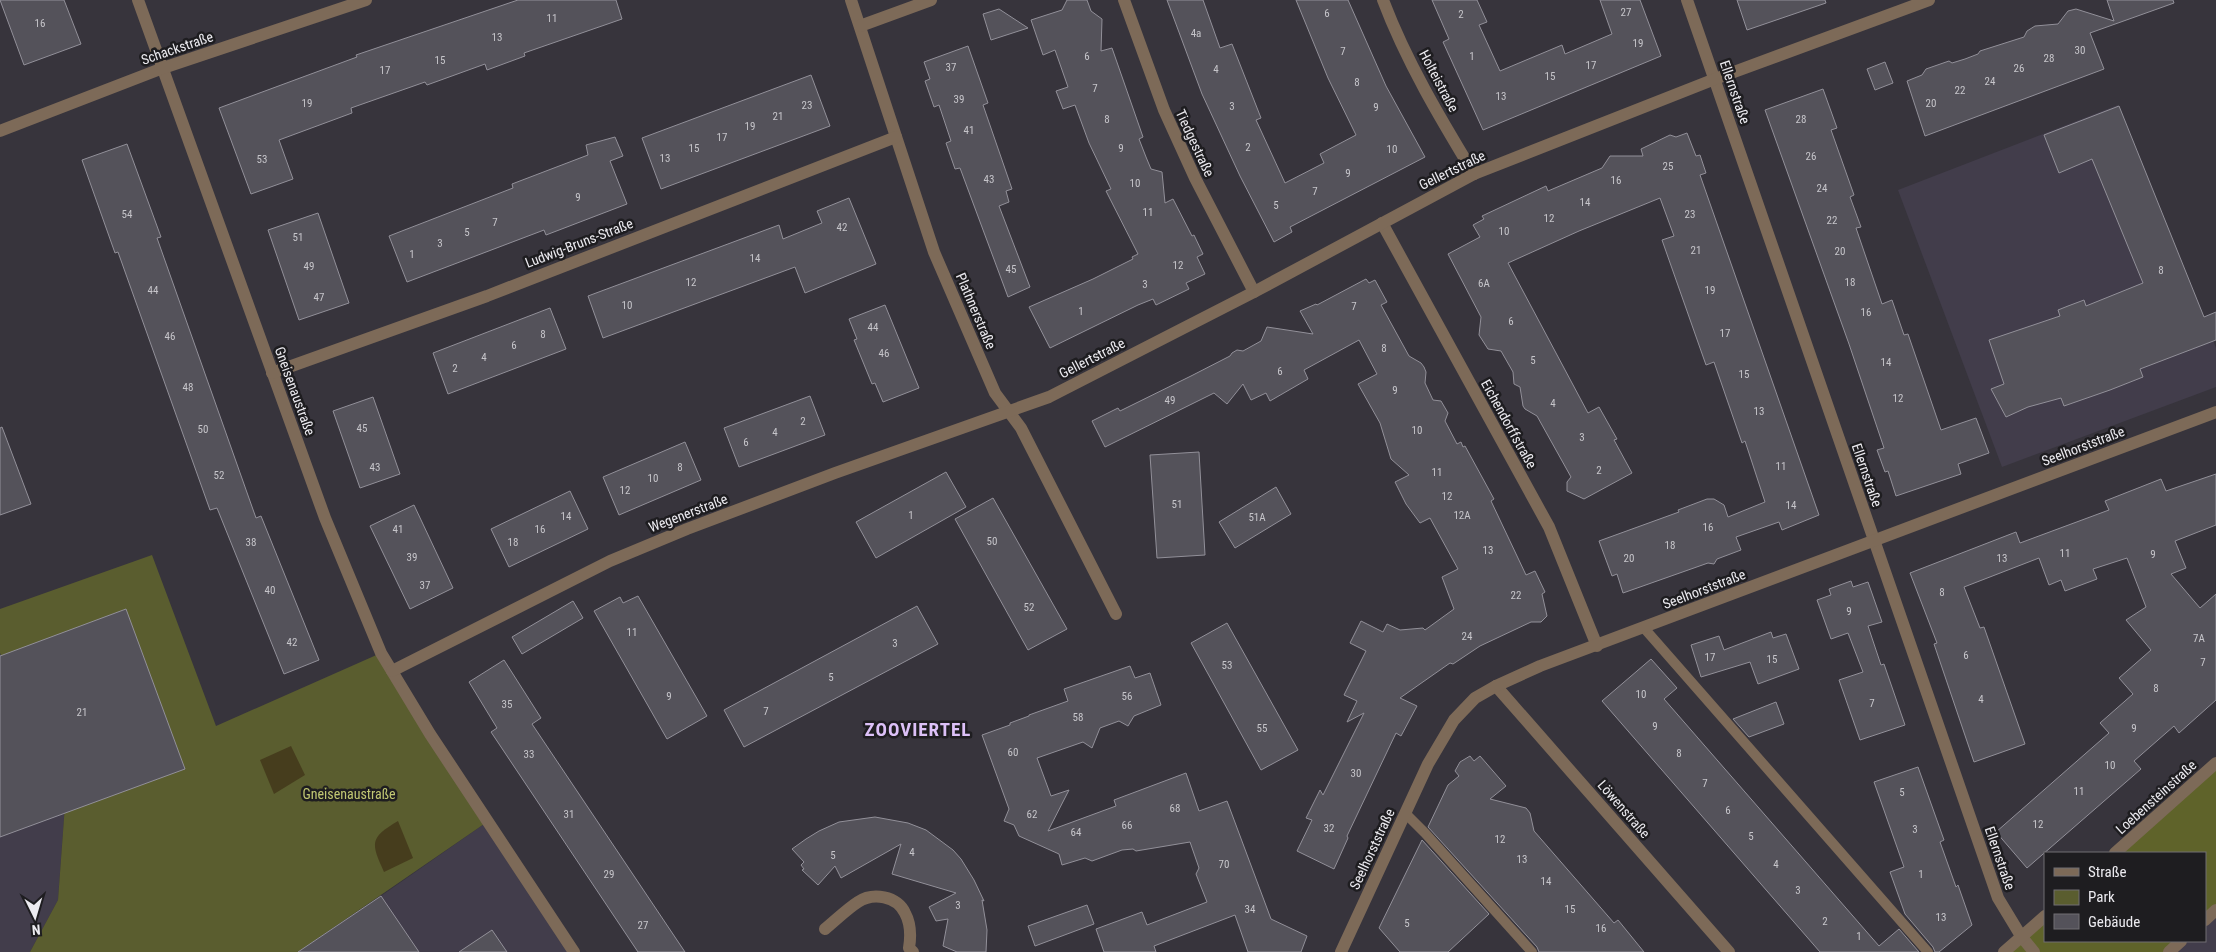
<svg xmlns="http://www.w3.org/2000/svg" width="2216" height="952" viewBox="0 0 2216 952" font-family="'Roboto Condensed',sans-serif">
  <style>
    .built { fill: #423d4b }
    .green { fill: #5a5d2f }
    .forest { fill: #5f632a }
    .sand { fill: #463d1d }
    .building { fill: #54525a; stroke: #929099 }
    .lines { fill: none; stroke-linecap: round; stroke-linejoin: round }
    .service { stroke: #7d6a58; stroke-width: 10 }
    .pedestrian { stroke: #7d6a58; stroke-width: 12 }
    .minor { stroke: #7d6a58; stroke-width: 12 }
    .tertiary { stroke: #7d6a58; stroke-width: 12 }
    .labels { text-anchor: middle; stroke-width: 5; stroke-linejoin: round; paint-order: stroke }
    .number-label { font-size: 11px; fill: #c6c5ca }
    .street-label { font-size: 14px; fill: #ecebf0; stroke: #1e1d20 }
    .park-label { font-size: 14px; fill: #c1c772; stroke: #1e1d20 }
    .district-label { font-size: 19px; font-weight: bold; letter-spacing: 1px; fill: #dcc0f7; stroke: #1e1d20 }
  </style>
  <rect width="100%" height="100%" fill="#37343c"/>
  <g class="built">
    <polygon points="2118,105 2216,348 2216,387 2002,467 1898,190"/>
    <polygon points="0,653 66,791 58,900 30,952 0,952"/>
    <polygon points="487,822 574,952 298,952 381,896"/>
    <polygon points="2216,910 2216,952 2169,952 2181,941 2205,941 2205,920"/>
  </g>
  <polygon class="green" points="152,555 216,726 381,653 487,822 298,952 30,952 58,900 66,791 0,653 0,609"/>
  <g class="forest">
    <polygon points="2216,763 2216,910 2205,920 2205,853 2115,853"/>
    <polygon points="2045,916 2045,941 2181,941 2169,952 2004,952"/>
  </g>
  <g class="sand">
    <polygon points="291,746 305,775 274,794 260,760"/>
    <path d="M398,821l15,37 -29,14c-13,-29 -15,-34 14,-51z"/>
  </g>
  <g class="building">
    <polygon points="0,0 64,0 81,44 24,65"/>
    <polygon points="518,0 616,0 622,19 524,53 525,56 487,70 485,64 427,85 425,82 351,108 352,113 279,140 293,179 251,194 219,108 357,57 356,55"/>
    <polygon points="1067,0 1087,0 1091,11 1102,19 1101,51 1112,48 1143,137 1139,139 1146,157 1151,169 1162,172 1165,203 1173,199 1192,236 1194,235 1203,254 1197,257 1205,274 1186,283 1189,289 1156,305 1153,299 1138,305 1050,348 1029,307 1093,279 1133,259 1132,257 1138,254 1106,191 1111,189 1089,143 1075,105 1063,109 1056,91 1068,87 1055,50 1043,55 1031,20 1062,10"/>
    <polygon points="1167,0 1203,0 1220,48 1232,44 1261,118 1256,120 1285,183 1324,163 1320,154 1356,135 1328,78 1296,0 1348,0 1386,86 1425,157 1290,227 1292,232 1274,242 1240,176 1202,94"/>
    <polygon points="1432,0 1477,0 1487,22 1479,25 1500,71 1562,45 1565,54 1612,34 1600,0 1640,0 1661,56 1483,130 1443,42 1449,39"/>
    <polygon points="1737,0 1825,0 1826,3 1747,30"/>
    <polygon points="2107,0 2173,0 2174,3 2090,33 2104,69 1925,136 1907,81 1922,75 1926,69 1949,61 1952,63 1965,59 1978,54 1980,51 2024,37 2027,31 2035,26 2058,24 2068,11 2076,9 2114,21"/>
    <polygon points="999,9 1028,28 991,40 983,14"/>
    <polygon points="968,46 988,103 983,105 1012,189 1006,191 1009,202 999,206 1030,287 1008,297 960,168 955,169 946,143 951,141 939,105 934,107 925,81 930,79 924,62"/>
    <polygon points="1885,62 1893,83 1875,90 1867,69"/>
    <polygon points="811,75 830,126 661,189 642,138"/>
    <polygon points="1823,89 1837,128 1831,130 1854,195 1850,197 1861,227 1856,228 1882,304 1892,300 1904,335 1908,334 1941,430 1976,418 1989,453 1958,464 1961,474 1896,496 1888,471 1885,472 1877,450 1884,448 1849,344 1765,110"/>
    <polygon points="2119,106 2204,317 2216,312 2216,340 2140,369 2143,377 2110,390 2064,406 2061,398 2028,407 2006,417 1991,389 2004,384 1989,340 2060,316 2058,310 2068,306 2084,300 2086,306 2143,283 2092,159 2059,173 2044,135"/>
    <polygon points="1687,133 1696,156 1700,155 1706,173 1700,175 1819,515 1782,530 1779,522 1736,537 1741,550 1717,559 1714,564 1708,563 1623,593 1617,574 1612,576 1599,541 1679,512 1678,510 1707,499 1714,499 1724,505 1728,517 1765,502 1745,441 1742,443 1714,362 1706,365 1662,240 1674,236 1660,198 1579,231 1508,263 1588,413 1599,407 1617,439 1614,440 1632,473 1584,499 1567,491 1567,482 1571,477 1537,416 1525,409 1523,406 1520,387 1514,384 1513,372 1501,351 1488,349 1479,335 1481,317 1448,254 1480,237 1473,225 1484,219 1482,216 1546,186 1548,191 1602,168 1610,156 1643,156 1641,149 1670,135 1676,137"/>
    <polygon points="615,137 623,156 610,161 627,204 546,235 544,230 407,282 389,236 513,188 512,184 588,155 586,145"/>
    <polygon points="127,144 161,237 157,238 256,518 261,516 319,660 284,674 217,508 210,510 118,252 115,253 82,160"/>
    <polygon points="849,198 876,264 805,293 795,267 603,338 588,296 779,225 783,239 822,223 817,211"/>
    <polygon points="318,213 349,303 299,320 268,230"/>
    <polygon points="1366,279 1369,283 1375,280 1387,302 1381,305 1409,356 1421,363 1424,367 1426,372 1425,383 1433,400 1441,401 1448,413 1445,421 1457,444 1461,442 1463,447 1465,446 1494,499 1491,501 1526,575 1535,571 1545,592 1542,594 1547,616 1541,622 1531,622 1480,646 1453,664 1450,663 1400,698 1417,706 1401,736 1396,733 1347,836 1348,838 1334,869 1297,851 1312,820 1306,818 1320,790 1323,795 1364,713 1347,722 1357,701 1344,695 1366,651 1350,643 1361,621 1383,632 1387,624 1400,630 1423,628 1425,630 1454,609 1442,577 1458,569 1430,518 1420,523 1406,504 1395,482 1409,475 1391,459 1380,423 1358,384 1377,374 1359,340 1304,370 1308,379 1270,401 1266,393 1251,400 1243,384 1227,404 1214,393 1105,447 1092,421 1118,408 1120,411 1191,376 1230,356 1232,353 1237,350 1243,351 1261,341 1267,327 1313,334 1300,311 1316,304 1317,305"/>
    <polygon points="885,305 919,388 883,402 875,383 872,384 854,340 857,339 849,319"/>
    <polygon points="550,308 566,349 448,394 433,353"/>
    <polygon points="810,396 825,435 739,467 724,428"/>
    <polygon points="373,397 400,474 360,488 333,411"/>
    <polygon points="2,427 31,504 0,515 0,428"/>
    <polygon points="685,442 701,480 619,515 603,477"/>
    <polygon points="1199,452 1205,555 1157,558 1150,455"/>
    <polygon points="946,472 966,507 876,558 856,522"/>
    <polygon points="2216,474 2216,525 2175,541 2186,568 2171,574 2200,608 2216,594 2216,700 2179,733 2174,726 2134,761 2141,769 2027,868 1996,832 2109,733 2100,723 2133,694 2119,678 2151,650 2126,620 2146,607 2127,558 2093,569 2097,579 2065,591 2061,580 2049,585 2039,558 1964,587 1980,628 1984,627 2025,744 1974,762 1934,644 1937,643 1910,573 2016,532 2020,543 2109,510 2105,501 2161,479 2166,491"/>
    <polygon points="1276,487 1291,514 1235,548 1219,522"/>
    <polygon points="570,491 588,529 509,567 491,529"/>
    <polygon points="993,498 1067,629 1028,650 955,519"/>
    <polygon points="414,505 453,588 410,609 370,526"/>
    <polygon points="1851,581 1853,587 1868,582 1882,622 1868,626 1881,665 1884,664 1905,725 1860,740 1839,680 1863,672 1848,633 1831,639 1817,600 1831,595 1829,589"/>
    <polygon points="638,596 707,716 667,739 594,611 620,597 623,603"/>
    <polygon points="573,601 583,618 522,654 512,637"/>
    <polygon points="917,606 938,644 744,747 724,710"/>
    <polygon points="126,609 185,769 0,837 0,656"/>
    <polygon points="1227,623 1298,750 1261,770 1191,643"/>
    <polygon points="1771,632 1773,638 1786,634 1799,669 1758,684 1750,662 1701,677 1691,645 1719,636 1724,650"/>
    <polygon points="1651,659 1677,688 1664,699 1879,946 1899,929 1919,952 1820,952 1602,701"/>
    <polygon points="504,660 541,718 532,724 685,952 638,952 491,732 497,728 469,682"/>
    <polygon points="1130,666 1135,678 1150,673 1161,705 1134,716 1128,726 1119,721 1100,728 1092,748 1083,742 1037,758 1051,796 1069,790 1048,831 1116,806 1114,800 1186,773 1199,811 1227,801 1271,919 1307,936 1301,952 1248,952 1235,915 1154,946 1156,952 1104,952 1096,929 1142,912 1147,925 1207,902 1196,874 1199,868 1190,842 1136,851 1133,849 1122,850 1092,861 1085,858 1062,865 1059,854 1019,836 1014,825 1004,821 1009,809 982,735 1010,725 1010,723 1029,716 1029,715 1068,701 1064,689"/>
    <polygon points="1776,702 1784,724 1749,737 1733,719"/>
    <polygon points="1470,756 1474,761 1480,756 1506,786 1490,799 1526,808 1530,813 1534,831 1614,923 1618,920 1644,952 1539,952 1537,947 1428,827 1448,785 1459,776 1455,771 1460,762"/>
    <polygon points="1918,767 1944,840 1940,842 1956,887 1958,885 1972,925 1939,952 1935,952 1933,947 1905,914 1890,872 1904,867 1874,782"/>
    <polygon points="875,817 908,823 926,830 953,850 961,859 974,880 984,901 982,900 987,930 986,952 957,952 943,946 948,919 936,921 929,907 956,893 892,874 901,844 841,878 835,866 818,885 802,870 804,869 801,865 804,862 792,849 806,839 819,831 839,822"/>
    <polygon points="1422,840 1489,914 1448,952 1400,952 1379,928"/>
    <polygon points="381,896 419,952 298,952"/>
    <polygon points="1087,905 1094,924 1035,946 1028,926"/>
    <polygon points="492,930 507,952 459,952"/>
  </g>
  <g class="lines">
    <g class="service">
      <polyline points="1644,628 1928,952"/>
      <polyline points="1405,813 1425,833 1532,952"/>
    </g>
    <path class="pedestrian" d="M825,929c11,-9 22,-20 33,-27 15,-10 39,-6 47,11 6,11 6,23 4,35l4,4"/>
    <g class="minor">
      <polyline points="138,0 325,518 381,653 430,734 574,952"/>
      <polyline points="851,0 934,252 995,393 1021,428 1116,614"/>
      <polyline points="1124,0 1164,110 1195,178 1254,292"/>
      <path d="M1383,0c23,61 57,118 91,174"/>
      <polyline points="1687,0 1998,898 2021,936 2034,952"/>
      <polyline points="860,26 931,0"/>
      <polyline points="1382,223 1549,527 1597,646"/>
      <polyline points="272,373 487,296 896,137"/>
      <polyline points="392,671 610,561 687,529 835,473 1049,397 1254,292 1474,174 1715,79 1929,0"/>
      <polyline points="1496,686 1729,952"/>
      <polyline points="2115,853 2216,763"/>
      <polyline points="1341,952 1428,764 1454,720 1475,698 1496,686 1540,666 2216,412"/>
      <polyline points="2004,952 2045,916"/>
    </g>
    <g class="tertiary">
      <polyline points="0,131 163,68 366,0"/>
      <polyline points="2205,920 2216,910"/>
      <polyline points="2169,952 2181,941"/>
    </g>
  </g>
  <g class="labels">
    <g class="number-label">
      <text x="1626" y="16">27</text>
      <text x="1327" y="17">6</text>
      <text x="1461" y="18">2</text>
      <text x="552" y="22">11</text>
      <text x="40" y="27">16</text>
      <text x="1196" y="37">4a</text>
      <text x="497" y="41">13</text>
      <text x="1638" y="47">19</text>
      <text x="2080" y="54">30</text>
      <text x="1343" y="55">7</text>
      <text x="1087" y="60">6</text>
      <text x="1472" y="60">1</text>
      <text x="2049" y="62">28</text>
      <text x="440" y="64">15</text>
      <text x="1591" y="69">17</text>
      <text x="951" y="71">37</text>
      <text x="2019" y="72">26</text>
      <text x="1216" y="73">4</text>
      <text x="385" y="74">17</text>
      <text x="1550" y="80">15</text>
      <text x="1990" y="85">24</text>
      <text x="1357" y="86">8</text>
      <text x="1095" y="92">7</text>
      <text x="1960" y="94">22</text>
      <text x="1501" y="100">13</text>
      <text x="959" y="103">39</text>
      <text x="307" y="107">19</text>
      <text x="1931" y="107">20</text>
      <text x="807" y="109">23</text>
      <text x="1232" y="110">3</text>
      <text x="1376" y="111">9</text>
      <text x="778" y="120">21</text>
      <text x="1107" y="123">8</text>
      <text x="1801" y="123">28</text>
      <text x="750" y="130">19</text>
      <text x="969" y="134">41</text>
      <text x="722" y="141">17</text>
      <text x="1248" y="151">2</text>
      <text x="694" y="152">15</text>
      <text x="1121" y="152">9</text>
      <text x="1392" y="153">10</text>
      <text x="1811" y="160">26</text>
      <text x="665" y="162">13</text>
      <text x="262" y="163">53</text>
      <text x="1668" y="170">25</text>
      <text x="1348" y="177">9</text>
      <text x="989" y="183">43</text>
      <text x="1616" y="184">16</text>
      <text x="1135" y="187">10</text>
      <text x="1822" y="192">24</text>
      <text x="1315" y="195">7</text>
      <text x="578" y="201">9</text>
      <text x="1585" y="206">14</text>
      <text x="1276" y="209">5</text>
      <text x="1148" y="216">11</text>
      <text x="127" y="218">54</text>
      <text x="1690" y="218">23</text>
      <text x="1549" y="222">12</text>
      <text x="1832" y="224">22</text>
      <text x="495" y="226">7</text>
      <text x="842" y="231">42</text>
      <text x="1504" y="235">10</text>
      <text x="467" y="236">5</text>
      <text x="298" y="241">51</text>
      <text x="440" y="247">3</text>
      <text x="1696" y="254">21</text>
      <text x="1840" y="255">20</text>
      <text x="412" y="258">1</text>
      <text x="755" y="262">14</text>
      <text x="1178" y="269">12</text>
      <text x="309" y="270">49</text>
      <text x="1011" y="273">45</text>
      <text x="2161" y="274">8</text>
      <text x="691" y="286">12</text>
      <text x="1850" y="286">18</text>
      <text x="1484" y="287">6A</text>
      <text x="1145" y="288">3</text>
      <text x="153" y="294">44</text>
      <text x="1710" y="294">19</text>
      <text x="319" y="301">47</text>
      <text x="627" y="309">10</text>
      <text x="1354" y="310">7</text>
      <text x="1081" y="315">1</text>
      <text x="1866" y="316">16</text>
      <text x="1511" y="325">6</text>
      <text x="873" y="331">44</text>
      <text x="1725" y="337">17</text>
      <text x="543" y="338">8</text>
      <text x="170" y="340">46</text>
      <text x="514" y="349">6</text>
      <text x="1384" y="352">8</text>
      <text x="884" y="357">46</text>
      <text x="484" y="361">4</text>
      <text x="1533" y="364">5</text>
      <text x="1886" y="366">14</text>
      <text x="455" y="372">2</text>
      <text x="1280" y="375">6</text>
      <text x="1744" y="378">15</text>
      <text x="188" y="391">48</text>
      <text x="1395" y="394">9</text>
      <text x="1898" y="402">12</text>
      <text x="1170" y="404">49</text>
      <text x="1553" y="407">4</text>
      <text x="1759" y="415">13</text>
      <text x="803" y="425">2</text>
      <text x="362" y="432">45</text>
      <text x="203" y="433">50</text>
      <text x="1417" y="434">10</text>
      <text x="775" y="436">4</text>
      <text x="1582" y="441">3</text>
      <text x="746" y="446">6</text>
      <text x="1781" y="470">11</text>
      <text x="375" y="471">43</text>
      <text x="680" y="471">8</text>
      <text x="1599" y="474">2</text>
      <text x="1437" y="476">11</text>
      <text x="219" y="479">52</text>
      <text x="653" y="482">10</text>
      <text x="625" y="494">12</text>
      <text x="1447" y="500">12</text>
      <text x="1177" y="508">51</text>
      <text x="1791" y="509">14</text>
      <text x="911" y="519">1</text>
      <text x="1462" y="519">12A</text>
      <text x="566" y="520">14</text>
      <text x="1257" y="521">51A</text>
      <text x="1708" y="531">16</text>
      <text x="398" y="533">41</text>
      <text x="540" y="533">16</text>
      <text x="992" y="545">50</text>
      <text x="251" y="546">38</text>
      <text x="513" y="546">18</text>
      <text x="1670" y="549">18</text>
      <text x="1488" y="554">13</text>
      <text x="2065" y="557">11</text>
      <text x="2153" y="558">9</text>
      <text x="412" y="561">39</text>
      <text x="1629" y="562">20</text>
      <text x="2002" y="562">13</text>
      <text x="425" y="589">37</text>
      <text x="270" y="594">40</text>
      <text x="1942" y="596">8</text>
      <text x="1516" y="599">22</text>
      <text x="1029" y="611">52</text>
      <text x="1849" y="615">9</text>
      <text x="632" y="636">11</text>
      <text x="1467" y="640">24</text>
      <text x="2199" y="642">7A</text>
      <text x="292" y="646">42</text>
      <text x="895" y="647">3</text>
      <text x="1966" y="659">6</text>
      <text x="1710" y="661">17</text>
      <text x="1772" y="663">15</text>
      <text x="2203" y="666">7</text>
      <text x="1227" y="669">53</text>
      <text x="831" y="681">5</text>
      <text x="2156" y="692">8</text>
      <text x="1641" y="698">10</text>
      <text x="669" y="700">9</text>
      <text x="1127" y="700">56</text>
      <text x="1981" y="703">4</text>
      <text x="1872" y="707">7</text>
      <text x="507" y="708">35</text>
      <text x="766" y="715">7</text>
      <text x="82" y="716">21</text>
      <text x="1078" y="721">58</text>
      <text x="1655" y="730">9</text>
      <text x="1262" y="732">55</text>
      <text x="2134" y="732">9</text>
      <text x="1013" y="756">60</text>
      <text x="1679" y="757">8</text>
      <text x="529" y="758">33</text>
      <text x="2110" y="769">10</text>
      <text x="1356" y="777">30</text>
      <text x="1705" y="787">7</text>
      <text x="2079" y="795">11</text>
      <text x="1902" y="796">5</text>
      <text x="1175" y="812">68</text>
      <text x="1728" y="814">6</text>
      <text x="569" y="818">31</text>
      <text x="1032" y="818">62</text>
      <text x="2038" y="828">12</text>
      <text x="1127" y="829">66</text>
      <text x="1329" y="832">32</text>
      <text x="1915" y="833">3</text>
      <text x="1076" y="836">64</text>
      <text x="1751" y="840">5</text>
      <text x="1500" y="843">12</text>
      <text x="912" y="856">4</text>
      <text x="833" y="859">5</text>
      <text x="1522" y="863">13</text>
      <text x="1224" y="868">70</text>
      <text x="1776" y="868">4</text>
      <text x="609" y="878">29</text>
      <text x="1921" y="878">1</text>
      <text x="1546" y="885">14</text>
      <text x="1798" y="894">3</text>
      <text x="958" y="909">3</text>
      <text x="1250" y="913">34</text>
      <text x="1570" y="913">15</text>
      <text x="1941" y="921">13</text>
      <text x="1825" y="925">2</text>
      <text x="1407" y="927">5</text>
      <text x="643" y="929">27</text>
      <text x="1601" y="932">16</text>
      <text x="1859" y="940">1</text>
    </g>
    <g class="street-label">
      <text transform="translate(177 48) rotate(-19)" y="5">Schackstraße</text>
      <text transform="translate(1439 81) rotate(62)" y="5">Holteistraße</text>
      <text transform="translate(1735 92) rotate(71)" y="5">Ellernstraße</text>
      <text transform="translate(1195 143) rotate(65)" y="5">Tiedgestraße</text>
      <text transform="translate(1452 170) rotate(-26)" y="5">Gellertstraße</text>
      <text transform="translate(579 243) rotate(-21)" y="5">Ludwig-Bruns-Straße</text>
      <text transform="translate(976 311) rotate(67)" y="5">Plathnerstraße</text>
      <text transform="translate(1092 358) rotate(-27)" y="5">Gellertstraße</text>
      <text transform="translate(295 391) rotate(70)" y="5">Gneisenaustraße</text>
      <text transform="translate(1509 424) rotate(61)" y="5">Eichendorffstraße</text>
      <text transform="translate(2083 446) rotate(-21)" y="5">Seelhorststraße</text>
      <text transform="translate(1867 475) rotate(71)" y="5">Ellernstraße</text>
      <text transform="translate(688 513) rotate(-21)" y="5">Wegenerstraße</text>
      <text transform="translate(1704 589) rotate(-21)" y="5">Seelhorststraße</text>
      <text transform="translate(2156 797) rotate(-42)" y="5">Loebensteinstraße</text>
      <text transform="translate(1624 809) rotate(49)" y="5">Löwenstraße</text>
      <text transform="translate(1372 849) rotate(-65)" y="5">Seelhorststraße</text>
      <text transform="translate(2000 858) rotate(71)" y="5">Ellernstraße</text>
    </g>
    <g class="park-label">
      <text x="349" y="799">Gneisenaustraße</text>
    </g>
    <g class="district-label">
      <text x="918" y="736">ZOOVIERTEL</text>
    </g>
  </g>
  <rect x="2044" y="852" width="162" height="90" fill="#1e1d20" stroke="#706f73"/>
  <rect x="2054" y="868" width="25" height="8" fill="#7d6a58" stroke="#706f73"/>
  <text x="2088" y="877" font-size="15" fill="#ecebf0">Straße</text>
  <rect x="2054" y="890" width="25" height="15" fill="#5a5d2f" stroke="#706f73"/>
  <text x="2088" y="902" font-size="15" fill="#ecebf0">Park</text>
  <rect x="2054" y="914" width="25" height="15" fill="#54525a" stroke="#706f73"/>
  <text x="2088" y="927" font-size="15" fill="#ecebf0">Gebäude</text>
  <g transform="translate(35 917) rotate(175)" stroke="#1e1d20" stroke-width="4" paint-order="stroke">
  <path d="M0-4L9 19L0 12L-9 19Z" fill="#ecebf0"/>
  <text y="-8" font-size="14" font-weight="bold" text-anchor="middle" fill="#ecebf0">N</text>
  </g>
</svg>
